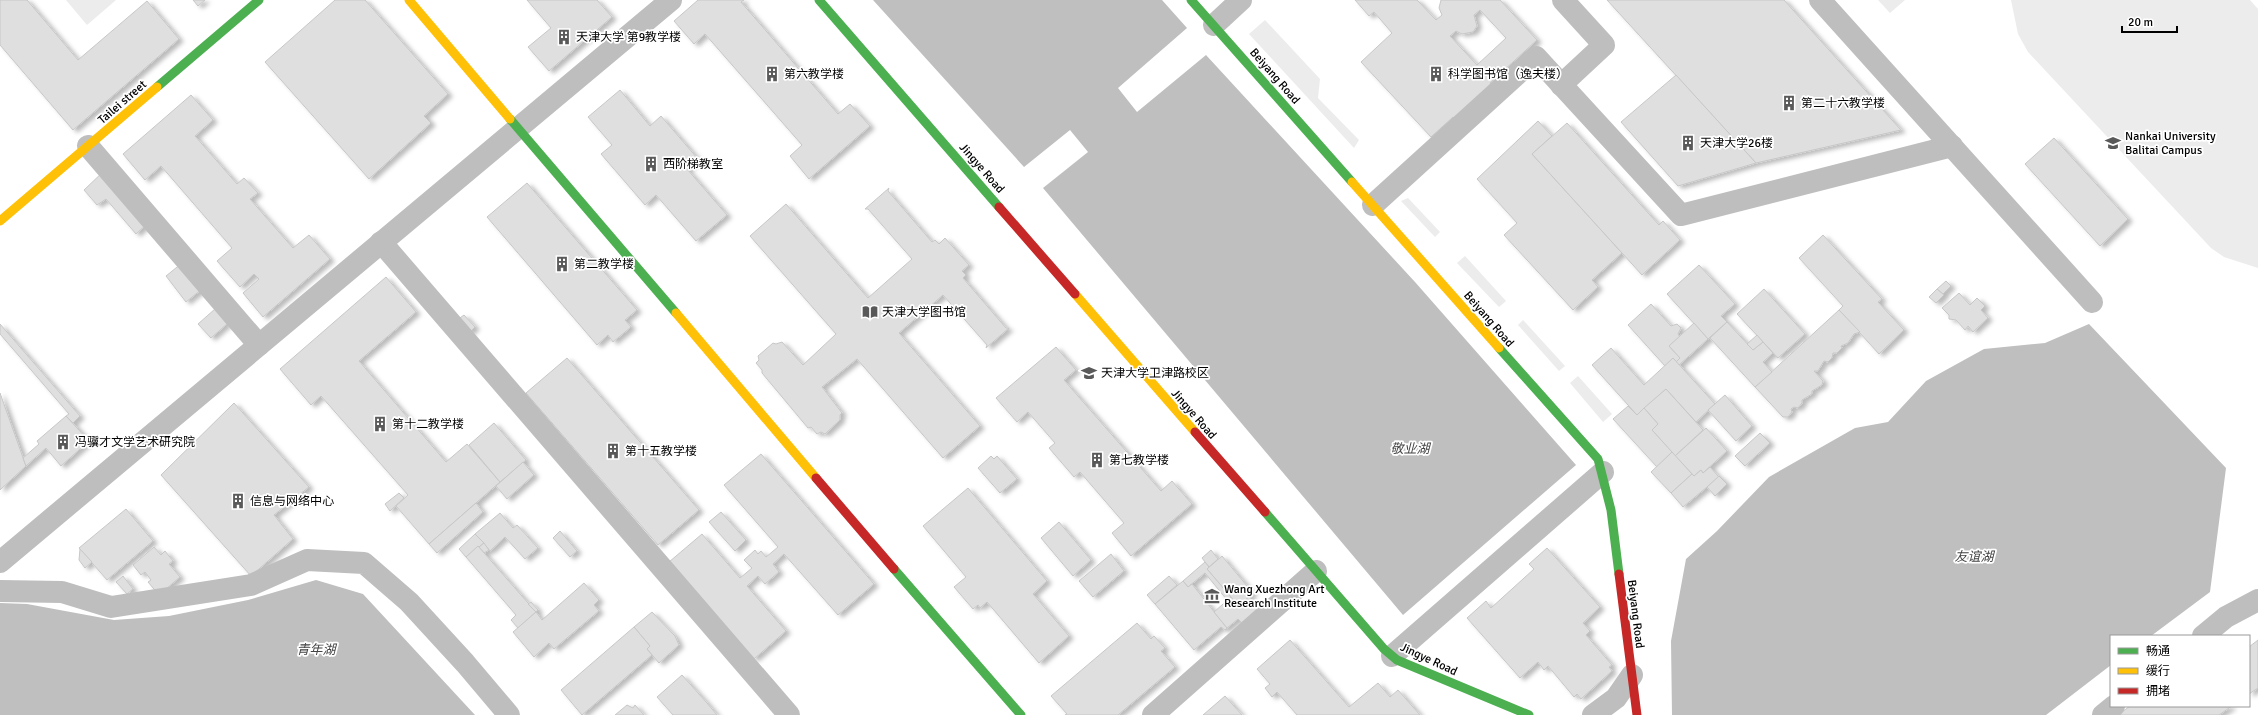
<svg xmlns="http://www.w3.org/2000/svg" width="2258" height="715" viewBox="0 0 2258 715" font-family="Signika,'Noto Sans SC',sans-serif">
  <style>
    .green { fill: #ececec }
    .water { fill: #bfbfbf }
    .building { fill: #dfdfdf; stroke: #c7c7c7; fill-rule: evenodd; filter: url(#shadow) }
    .lines { fill: none; stroke-linecap: round; stroke-linejoin: round }
    .street { stroke: #bebebe; stroke-width: 22 }
    .fast { stroke: #4caf50; stroke-width: 9 }
    .slow { stroke: #ffc107; stroke-width: 9 }
    .jam { stroke: #c62828; stroke-width: 9 }
    .labels { text-anchor: middle; stroke-width: 3.5; stroke-linejoin: round; paint-order: stroke }
    .poi-label { font-size: 12px; fill: #000; stroke: #fff; text-anchor: start }
    .street-label { font-size: 12px; fill: #000; stroke: #fff }
    .water-label { font-size: 13px; font-style: italic; fill: #444; stroke: #fff }
  </style>
  <defs>
    <filter id="shadow"><feDropShadow dx="4.5" dy="2.5" stdDeviation="2" flood-color="#0004"/></filter>
  </defs>
  <rect width="100%" height="100%" fill="#fff"/>
  <g class="green">
    <polygon points="66,0 116,0 87,25"/>
    <polygon points="1878,0 1905,0 1890,13"/>
    <polygon points="2011,0 2250,0 2258,9 2258,268 2224,257 2211,248 2028,52 2018,34"/>
    <polygon points="1265,20 1320,79 1318,98 1359,140 1354,148 1249,34"/>
    <polygon points="1408,198 1440,232 1435,237 1401,201"/>
    <polygon points="1465,256 1506,301 1499,307 1457,263"/>
    <polygon points="1523,320 1565,366 1559,371 1518,325"/>
    <polygon points="1578,376 1612,414 1603,422 1570,383"/>
  </g>
  <g class="water">
    <polygon points="873,0 1162,0 1187,28 1118,88 1137,112 1206,55 1415,282 1576,465 1403,615 1043,188 1088,152 1070,130 1024,167"/>
    <polygon points="2089,324 2226,468 2210,592 2151,636 2111,636 2111,665 2046,715 1672,715 1671,641 1686,559 1717,531 1769,477 1855,428 1888,422 1926,381 1984,349 2045,343"/>
    <polygon points="316,580 363,594 475,715 0,715 0,603 27,604 114,620 169,616 248,600"/>
  </g>
  <g class="building">
    <polygon points="0,0 27,0 78,60 147,1 179,39 73,130 0,45"/>
    <polygon points="193,0 205,0 198,6"/>
    <polygon points="335,0 365,0 448,94 424,116 431,123 369,179 265,62"/>
    <polygon points="527,0 597,0 612,17 549,71 528,47 551,28"/>
    <polygon points="698,0 744,0 741,2 838,114 850,104 870,126 809,179 790,156 802,145 705,34 694,44 674,21"/>
    <path d="M1355,0h62l19,20 6,-5 -3,-7 2,-8h59l37,40 -47,43 2,3 -37,34 -2,-3 -22,20 -70,-75 31,-29 -18,-21 -5,4zM1480,10l26,28 -29,27 -27,-29 6,-5 6,3 11,-2 4,-6 -3,-11z"/>
    <polygon points="1607,0 1784,0 1901,130 1756,163"/>
    <polygon points="1676,75 1756,163 1678,186 1621,122"/>
    <polygon points="620,90 650,126 661,116 698,159 687,169 727,215 696,241 656,195 645,205 601,154 612,145 588,117"/>
    <polygon points="191,95 213,120 195,136 237,184 244,178 258,193 250,199 293,248 309,235 330,259 263,317 243,293 259,279 254,274 240,287 217,261 232,248 161,166 145,180 123,154"/>
    <polygon points="1538,121 1552,136 1532,154 1622,253 1592,280 1598,287 1573,310 1504,235 1517,223 1477,179"/>
    <polygon points="1567,123 1659,225 1663,221 1680,240 1642,275 1532,154"/>
    <polygon points="2054,138 2128,219 2100,246 2025,164"/>
    <polygon points="105,170 148,223 136,234 106,199 97,205 84,190"/>
    <polygon points="527,183 637,310 625,320 631,327 613,342 608,335 597,345 487,217"/>
    <polygon points="889,188 888,191 932,242 935,240 939,244 945,238 969,265 962,271 966,275 963,278 1006,328 1009,328 986,348 987,345 943,295 899,333 980,426 943,458 857,359 822,387 842,413 840,415 840,420 825,434 821,432 817,434 811,427 808,428 762,373 762,370 756,363 759,360 758,356 773,343 776,344 782,342 803,365 836,334 750,236 786,204 868,298 912,259 868,209 865,209"/>
    <polygon points="1823,235 1882,299 1878,302 1904,330 1879,354 1839,310 1843,306 1799,258"/>
    <polygon points="182,263 202,289 186,302 166,276"/>
    <polygon points="1699,265 1735,304 1721,316 1727,322 1708,339 1667,294"/>
    <polygon points="386,277 416,312 359,361 446,462 467,444 500,482 429,544 396,506 408,495 321,396 311,405 280,369"/>
    <polygon points="1946,281 1951,286 1943,294 1937,289"/>
    <polygon points="1764,289 1805,334 1778,358 1737,314"/>
    <polygon points="1937,289 1944,295 1936,303 1929,297"/>
    <polygon points="1959,293 1970,305 1977,298 1985,306 1981,310 1988,318 1973,332 1968,326 1965,330 1956,320 1949,319 1949,315 1942,308"/>
    <polygon points="1651,304 1671,326 1677,324 1681,328 1678,334 1680,337 1669,346 1680,358 1676,362 1673,358 1665,366 1628,325"/>
    <polygon points="215,309 227,324 211,338 198,324"/>
    <polygon points="1839,310 1860,332 1854,334 1848,343 1841,346 1842,348 1837,353 1833,353 1832,358 1828,362 1824,361 1818,371 1814,371 1823,381 1822,385 1812,391 1812,394 1802,400 1802,403 1798,408 1794,407 1791,409 1792,412 1788,417 1783,417 1755,387"/>
    <polygon points="464,315 475,327 469,333 457,320"/>
    <polygon points="1727,322 1753,350 1763,342 1773,353 1763,362 1772,372 1755,387 1710,338"/>
    <polygon points="1694,323 1708,339 1679,365 1676,362 1680,358 1669,346"/>
    <polygon points="0,324 80,416 73,423 66,416 69,414 0,334"/>
    <polygon points="1757,335 1763,342 1753,350 1747,344"/>
    <polygon points="1056,347 1076,370 1064,380 1161,491 1172,481 1192,504 1131,556 1112,533 1124,523 1080,472 1074,477 1049,448 1055,443 1028,412 1017,422 996,398"/>
    <polygon points="1611,348 1644,385 1673,358 1715,404 1696,422 1666,389 1637,415 1592,365"/>
    <polygon points="567,358 699,510 658,545 526,393"/>
    <polygon points="1666,389 1703,430 1675,456 1652,430 1658,424 1644,408"/>
    <polygon points="0,393 26,466 0,490"/>
    <polygon points="1725,395 1752,426 1736,441 1708,410"/>
    <polygon points="234,403 309,487 274,515 293,539 251,576 161,475"/>
    <polygon points="1628,406 1637,415 1644,408 1658,424 1652,430 1672,452 1657,467 1613,419"/>
    <polygon points="66,416 89,441 61,466 46,448 26,466 23,458 39,444 37,441"/>
    <polygon points="494,423 526,460 500,482 469,445"/>
    <polygon points="1706,428 1727,451 1703,473 1701,470 1694,476 1675,456"/>
    <polygon points="1760,433 1770,443 1745,466 1735,456"/>
    <polygon points="1672,452 1692,474 1671,493 1651,472"/>
    <polygon points="761,454 874,584 838,615 784,554 773,564 779,572 765,584 758,576 747,586 786,631 754,659 669,562 702,534 740,578 752,568 744,560 755,550 758,554 761,551 766,557 778,547 724,485"/>
    <polygon points="991,456 994,459 997,456 1017,479 1000,493 978,468"/>
    <polygon points="523,462 534,475 507,499 496,486"/>
    <polygon points="1710,467 1719,477 1683,507 1671,493 1692,474 1694,476 1701,470 1703,473"/>
    <polygon points="1719,476 1727,484 1715,496 1707,487"/>
    <polygon points="968,488 1047,581 1033,594 1069,636 1039,663 987,602 980,608 978,605 973,609 954,587 966,577 923,526"/>
    <polygon points="399,493 404,498 390,511 385,504"/>
    <polygon points="476,503 483,512 437,553 429,544"/>
    <polygon points="126,509 153,541 107,580 79,548"/>
    <polygon points="721,512 746,540 735,551 709,522"/>
    <polygon points="500,513 513,528 517,525 538,548 525,559 505,537 490,551 475,534"/>
    <polygon points="1059,522 1091,560 1073,576 1041,538"/>
    <polygon points="560,531 577,551 570,557 553,538"/>
    <polygon points="475,534 484,543 466,557 459,549"/>
    <polygon points="484,543 489,550 484,553 479,547"/>
    <polygon points="478,546 536,612 518,628 511,620 516,615 466,557"/>
    <polygon points="154,547 161,555 165,551 173,561 169,564 180,577 159,595 148,582 151,580 145,572 141,575 133,565"/>
    <polygon points="1547,548 1600,607 1583,623 1590,631 1586,635 1612,665 1609,667 1612,671 1581,699 1577,694 1574,697 1548,666 1544,670 1538,662 1520,678 1467,618 1486,601 1491,608 1534,569 1529,564"/>
    <polygon points="80,549 92,562 85,568 79,560"/>
    <polygon points="1211,550 1218,559 1209,567 1202,558"/>
    <polygon points="1111,554 1124,571 1093,597 1079,581"/>
    <polygon points="1222,556 1253,593 1238,606 1207,569"/>
    <polygon points="1205,562 1209,567 1207,569 1231,597 1227,600 1205,573 1188,587 1183,581"/>
    <polygon points="123,576 133,589 127,594 116,582"/>
    <polygon points="1169,576 1177,585 1155,604 1147,595"/>
    <polygon points="1183,581 1188,587 1192,584 1227,628 1225,630 1221,627 1194,650 1155,604"/>
    <polygon points="584,583 599,600 594,605 599,611 554,649 549,643 534,657 513,632 536,612 542,620"/>
    <polygon points="1231,597 1238,606 1249,597 1259,609 1242,623 1238,619 1227,628 1214,612"/>
    <polygon points="531,602 538,610 536,612 528,604"/>
    <polygon points="652,612 675,636 679,645 659,663 647,649 650,646 634,627"/>
    <polygon points="1137,623 1151,639 1154,636 1165,648 1161,651 1175,667 1118,715 1065,715 1067,714 1051,696"/>
    <polygon points="634,627 650,646 647,649 652,655 582,715 561,690"/>
    <polygon points="1290,640 1349,707 1378,683 1390,697 1398,690 1420,715 1297,715 1277,692 1272,697 1265,688 1270,684 1257,669"/>
    <polygon points="2258,640 2258,688 2249,694 2249,647"/>
    <polygon points="682,675 707,703 717,715 673,715 657,697"/>
    <polygon points="1225,696 1242,715 1203,715"/>
    <polygon points="627,705 633,708 635,705 644,715 615,715"/>
    <polygon points="2130,706 2232,706 2219,715 2118,715"/>
  </g>
  <g class="lines">
    <g class="street">
      <polyline points="1820,0 2092,302"/>
      <polyline points="1214,25 1241,0"/>
      <polyline points="1561,85 1604,45 1563,0"/>
      <polyline points="88,146 259,345"/>
      <polyline points="1373,205 1536,57 1681,215 1952,146"/>
      <polyline points="381,242 789,715"/>
      <polyline points="0,562 671,0"/>
      <polyline points="0,591 62,592 111,607 251,585 307,560 364,563 409,602 465,663 509,715"/>
      <polyline points="2203,636 2226,617 2258,600"/>
      <polyline points="1392,656 1603,472"/>
      <polyline points="1153,715 1316,571"/>
      <polyline points="1593,715 1616,698 1632,675"/>
      <polyline points="2103,715 2114,706"/>
    </g>
    <g class="fast">
      <polyline points="819,0 999,207"/>
      <polyline points="1191,0 1352,182"/>
      <polyline points="157,87 259,0"/>
      <polyline points="510,119 676,313"/>
      <polyline points="1499,348 1598,459 1611,510 1619,574"/>
      <polyline points="1265,512 1384,649 1397,660 1529,715"/>
      <polyline points="894,569 1021,715"/>
    </g>
    <g class="slow">
      <polyline points="409,0 510,119"/>
      <polyline points="1352,182 1499,348"/>
      <polyline points="0,221 157,87"/>
      <polyline points="1075,294 1195,432"/>
      <polyline points="676,313 816,478"/>
    </g>
    <g class="jam">
      <polyline points="999,207 1075,294"/>
      <polyline points="1195,432 1265,512"/>
      <polyline points="816,478 894,569"/>
      <polyline points="1619,574 1637,715"/>
    </g>
  </g>
  <defs>
    <symbol id="building-bare" viewBox="-9 -9 18 18"><path d="M-4-6H4V6H1V3H-1V6H-4ZM-2.5-4.3h1.7v1.8h-1.7ZM.8-4.3h1.7v1.8H.8ZM-2.5-1h1.7V.8h-1.7ZM.8-1h1.7V.8H.8Z" fill="#595959" stroke="#fff" stroke-width="2.5" paint-order="stroke"/></symbol>
    <symbol id="university-bare" viewBox="-9 -9 18 18"><path d="M0-5L7-2L0 1L-7-2ZM-4 1L0 2.5L4 1V4Q0 6-4 4Z" fill="#595959" stroke="#fff" stroke-width="2.5" paint-order="stroke"/></symbol>
    <symbol id="library-bare" viewBox="-9 -9 18 18"><path d="M-6-4Q-3-5.5-.7-3.5V5Q-3 3-6 4ZM6-4Q3-5.5 .7-3.5V5Q3 3 6 4Z" fill="#595959" stroke="#fff" stroke-width="2.5" paint-order="stroke"/></symbol>
    <symbol id="museum-bare" viewBox="-9 -9 18 18"><path d="M0-6L6-3V-2H-6V-3ZM-5-1h2V3h-2ZM-1-1h2V3h-2ZM3-1h2V3H3ZM-6 4H6V6H-6Z" fill="#595959" stroke="#fff" stroke-width="2.5" paint-order="stroke"/></symbol>
  </defs>
  <g fill-rule="evenodd">
    <use href="#building-bare" x="553" y="26" width="22" height="22"/>
    <use href="#building-bare" x="761" y="63" width="22" height="22"/>
    <use href="#building-bare" x="1425" y="63" width="22" height="22"/>
    <use href="#building-bare" x="1778" y="92" width="22" height="22"/>
    <use href="#building-bare" x="1677" y="132" width="22" height="22"/>
    <use href="#university-bare" x="2102" y="132" width="22" height="22"/>
    <use href="#building-bare" x="640" y="153" width="22" height="22"/>
    <use href="#building-bare" x="551" y="253" width="22" height="22"/>
    <use href="#library-bare" x="859" y="301" width="22" height="22"/>
    <use href="#university-bare" x="1078" y="362" width="22" height="22"/>
    <use href="#building-bare" x="369" y="413" width="22" height="22"/>
    <use href="#building-bare" x="52" y="431" width="22" height="22"/>
    <use href="#building-bare" x="602" y="440" width="22" height="22"/>
    <use href="#building-bare" x="1086" y="449" width="22" height="22"/>
    <use href="#building-bare" x="227" y="490" width="22" height="22"/>
    <use href="#museum-bare" x="1201" y="585" width="22" height="22"/>
  </g>
  <g class="labels">
    <g class="poi-label">
      <text x="576" y="41">天津大学 第9教学楼</text>
      <text x="784" y="78">第六教学楼</text>
      <text x="1448" y="78">科学图书馆（逸夫楼）</text>
      <text x="1801" y="107">第二十六教学楼</text>
      <text x="2125" y="140">Nankai University<tspan x="2125" dy="14">Balitai Campus</tspan></text>
      <text x="1700" y="147">天津大学26楼</text>
      <text x="663" y="168">西阶梯教室</text>
      <text x="574" y="268">第二教学楼</text>
      <text x="882" y="316">天津大学图书馆</text>
      <text x="1101" y="377">天津大学卫津路校区</text>
      <text x="392" y="428">第十二教学楼</text>
      <text x="75" y="446">冯骥才文学艺术研究院</text>
      <text x="625" y="455">第十五教学楼</text>
      <text x="1109" y="464">第七教学楼</text>
      <text x="250" y="505">信息与网络中心</text>
      <text x="1224" y="593">Wang Xuezhong Art<tspan x="1224" dy="14">Research Institute</tspan></text>
    </g>
    <g class="street-label">
      <text transform="translate(1275 76) rotate(49)" y="4">Beiyang Road</text>
      <text transform="translate(122 102) rotate(-41)" y="4">Tailei street</text>
      <text transform="translate(982 168) rotate(49)" y="4">Jingye Road</text>
      <text transform="translate(1489 319) rotate(49)" y="4">Beiyang Road</text>
      <text transform="translate(1194 414) rotate(49)" y="4">Jingye Road</text>
      <text transform="translate(1636 614) rotate(83)" y="4">Beiyang Road</text>
      <text transform="translate(1429 659) rotate(25)" y="4">Jingye Road</text>
    </g>
    <g class="water-label">
      <text x="1410" y="453">敬业湖</text>
      <text x="1974" y="561">友谊湖</text>
      <text x="316" y="654">青年湖</text>
    </g>
  </g>
  <rect x="2110" y="635" width="140" height="72" fill="#ffffff" stroke="#999999"/>
  <rect x="2118" y="648" width="20" height="6" fill="#4caf50" stroke="#999999"/>
  <text x="2146" y="655" font-size="12" fill="#000000">畅通</text>
  <rect x="2118" y="668" width="20" height="6" fill="#ffc107" stroke="#999999"/>
  <text x="2146" y="675" font-size="12" fill="#000000">缓行</text>
  <rect x="2118" y="688" width="20" height="6" fill="#c62828" stroke="#999999"/>
  <text x="2146" y="695" font-size="12" fill="#000000">拥堵</text>
  <path d="M2122 26v6h55v-6" fill="none" stroke="#000000" stroke-width="2"/>
  <text x="2128" y="26" font-size="12" fill="#000000" stroke="#ffffff" stroke-width="3" paint-order="stroke">20 m</text>
</svg>
